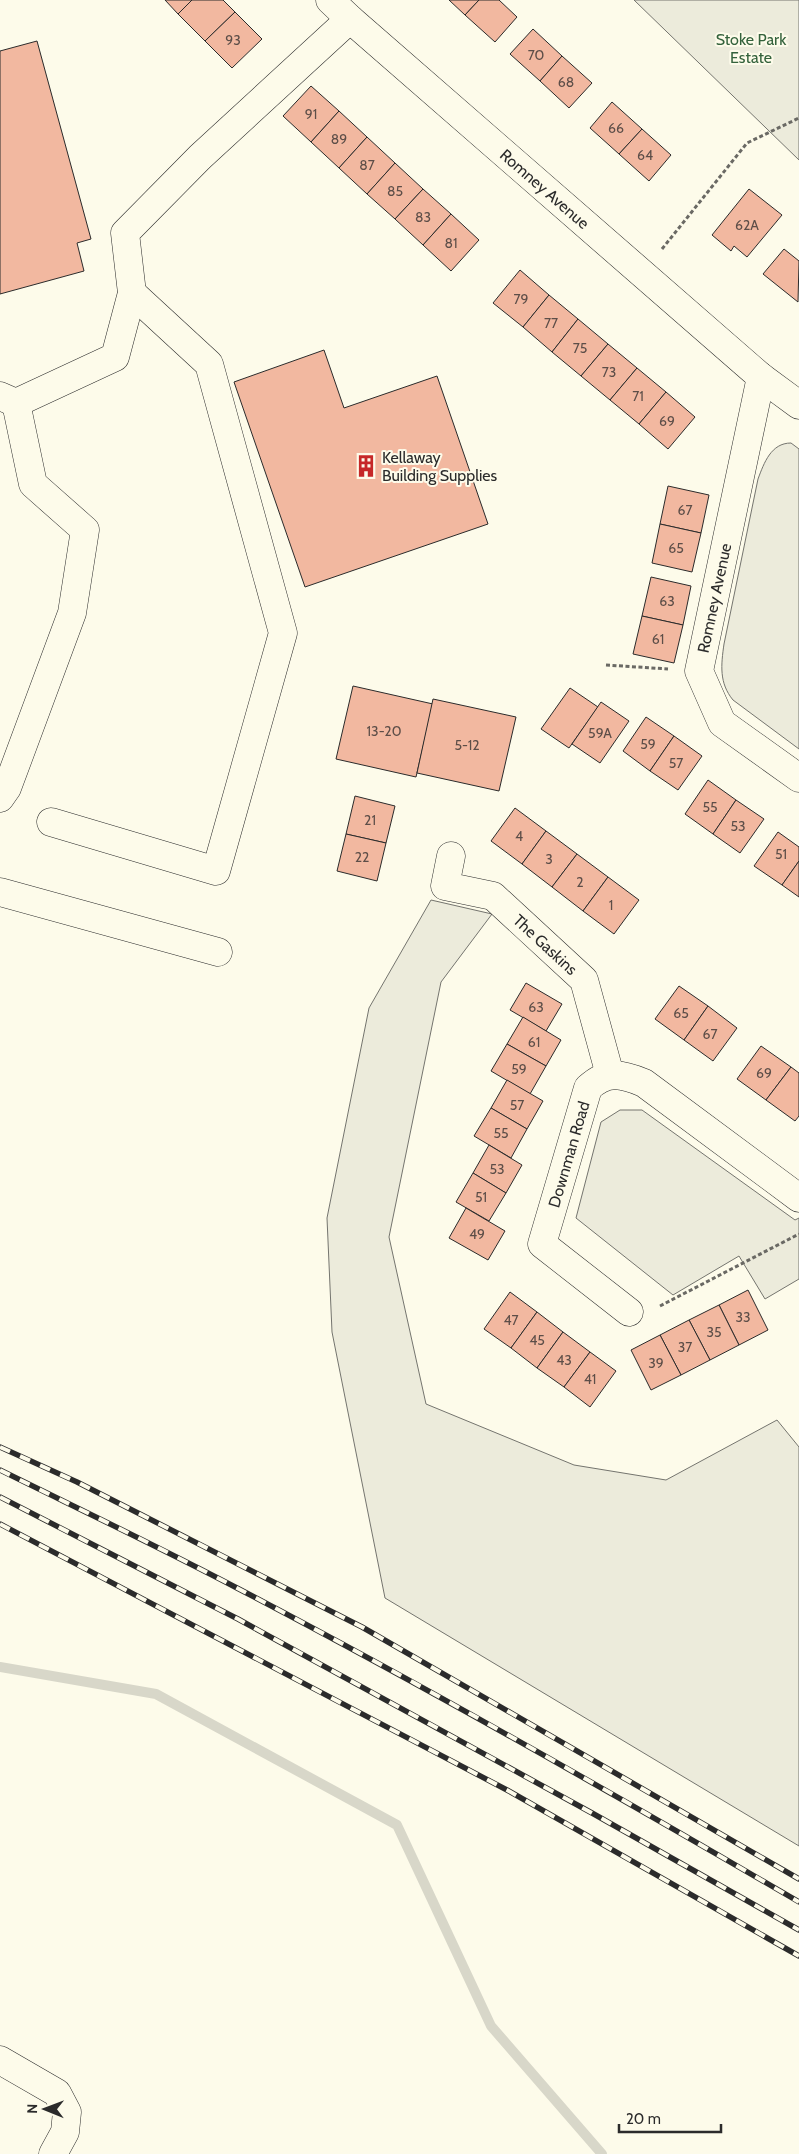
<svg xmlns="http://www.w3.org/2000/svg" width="799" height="2154" viewBox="0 0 799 2154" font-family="Cabin,sans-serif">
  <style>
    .green { fill: #ecebdb; stroke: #74746e }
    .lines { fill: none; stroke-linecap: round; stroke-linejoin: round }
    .stream { stroke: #d8d7c9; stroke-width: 10 }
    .building { fill: #f2b8a0; stroke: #2b2b2b }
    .minor-casing { stroke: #2b2b2b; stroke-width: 29 }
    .path { stroke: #6a6964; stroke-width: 3; stroke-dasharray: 4 2.5; stroke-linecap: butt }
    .minor { stroke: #fdfbea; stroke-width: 28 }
    .rail-casing { stroke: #2b2b2b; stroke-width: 5.5 }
    .rail { stroke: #fdfbea; stroke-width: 4; stroke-dasharray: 11; stroke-linecap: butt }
    .labels { text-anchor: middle; stroke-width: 4; stroke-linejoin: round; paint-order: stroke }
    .number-label { font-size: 14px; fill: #5d4e48 }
    .park-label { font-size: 16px; fill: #34623c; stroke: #fdfbea }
    .street-label { font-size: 16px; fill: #2b2b2b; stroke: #fdfbea }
    .poi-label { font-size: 16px; fill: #2b2b2b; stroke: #fdfbea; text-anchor: start }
  </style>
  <rect width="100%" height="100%" fill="#fdfbea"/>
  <g class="green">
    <polygon points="634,0 799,0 799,160"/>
    <path d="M791,443l8,6v300l-66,-49c-14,-17 -12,-35 -9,-56l34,-165c6,-16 13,-36 33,-36z"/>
    <polygon points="431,900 492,914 441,982 389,1237 426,1404 574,1465 666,1480 777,1420 799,1447 799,1846 385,1598 332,1332 327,1218 369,1008"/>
    <polygon points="620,1110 642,1110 795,1220 799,1218 799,1279 765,1299 739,1256 673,1295 576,1218 601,1122"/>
  </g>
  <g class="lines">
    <polyline class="stream" points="0,1667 156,1694 397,1825 491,2026 602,2154"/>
  </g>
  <g class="building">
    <polygon points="165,0 192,0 178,14"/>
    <polygon points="192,0 223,0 235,12 205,41 178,14"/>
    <polygon points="449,0 479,0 465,15"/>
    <polygon points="479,0 499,0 517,17 495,42 465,15"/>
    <polygon points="235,12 262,39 232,68 205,41"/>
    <polygon points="533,29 562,56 540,81 510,54"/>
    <polygon points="37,41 91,239 77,243 84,271 0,294 0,51"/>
    <polygon points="562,56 592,83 569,108 540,81"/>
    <polygon points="311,86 339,111 311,142 283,116"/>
    <polygon points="612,102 642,129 619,154 590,128"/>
    <polygon points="339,111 367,137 339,168 311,142"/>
    <polygon points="642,129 671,155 649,181 619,154"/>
    <polygon points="367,137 395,163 367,194 339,168"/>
    <polygon points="395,163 423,189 395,219 367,194"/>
    <polygon points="423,189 451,214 423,245 395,219"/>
    <polygon points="749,189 782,215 747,257 734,246 731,251 712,235"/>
    <polygon points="451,214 479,240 451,271 423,245"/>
    <polygon points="784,249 799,261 798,302 763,274"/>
    <polygon points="520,270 549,295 523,327 493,303"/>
    <polygon points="549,295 578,319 552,352 523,327"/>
    <polygon points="578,319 608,344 581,376 552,352"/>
    <polygon points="608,344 637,368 610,400 581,376"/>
    <polygon points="324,350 344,408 437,376 488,524 305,587 234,382"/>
    <polygon points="637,368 666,392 639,424 610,400"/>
    <polygon points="666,392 695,417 668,449 639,424"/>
    <polygon points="668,486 709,495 701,533 660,524"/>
    <polygon points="660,524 701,533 692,572 652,563"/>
    <polygon points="651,577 691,586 683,625 642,616"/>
    <polygon points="642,616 683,625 674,663 633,654"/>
    <polygon points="353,686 433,704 416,777 336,759"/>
    <polygon points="570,688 598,707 569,748 541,729"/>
    <polygon points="433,699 516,717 499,791 417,773"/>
    <polygon points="601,702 629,721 600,763 572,744"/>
    <polygon points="646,717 674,736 650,771 623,751"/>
    <polygon points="674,736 702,756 678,790 650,771"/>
    <polygon points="708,780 736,800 713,834 685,814"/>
    <polygon points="355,796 395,806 386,843 346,834"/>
    <polygon points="736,800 764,819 740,853 713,834"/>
    <polygon points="515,808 546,831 522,864 491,841"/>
    <polygon points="546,831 577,854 552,887 522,864"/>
    <polygon points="778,832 799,847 799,861 782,885 754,866"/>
    <polygon points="346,834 386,843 377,881 337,871"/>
    <polygon points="577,854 608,877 583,911 552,887"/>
    <polygon points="799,861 799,897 782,885"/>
    <polygon points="608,877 639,900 614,934 583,911"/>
    <polygon points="526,983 562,1004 546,1031 510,1010"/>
    <polygon points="679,986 708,1006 684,1040 655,1019"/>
    <polygon points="708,1006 737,1028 713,1061 684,1040"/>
    <polygon points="523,1017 561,1040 546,1066 507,1044"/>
    <polygon points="507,1044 546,1066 530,1094 491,1071"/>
    <polygon points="761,1046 791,1067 766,1100 737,1079"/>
    <polygon points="791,1067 799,1073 799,1116 795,1121 766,1100"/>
    <polygon points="507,1080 543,1101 527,1129 491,1108"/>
    <polygon points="491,1108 527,1129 511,1158 474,1136"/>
    <polygon points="489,1145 522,1165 506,1193 473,1173"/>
    <polygon points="473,1173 506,1193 489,1221 456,1202"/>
    <polygon points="466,1208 505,1231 488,1260 449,1238"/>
    <polygon points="748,1290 768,1330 739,1345 719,1305"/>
    <polygon points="510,1292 537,1312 511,1348 484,1329"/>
    <polygon points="719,1305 739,1345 710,1360 689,1320"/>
    <polygon points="537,1312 563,1332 537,1368 511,1348"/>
    <polygon points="689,1320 710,1360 681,1375 660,1335"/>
    <polygon points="563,1332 590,1352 564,1387 537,1368"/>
    <polygon points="660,1335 681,1375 651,1390 631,1350"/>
    <polygon points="590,1352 616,1371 590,1407 564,1387"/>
  </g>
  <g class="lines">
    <defs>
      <g id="minor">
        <path id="s1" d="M330,0l20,19 411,358 38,28"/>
        <polyline points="761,377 699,671 722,723 799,778"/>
        <polyline points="0,396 16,403 115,357 132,293 125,233 200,157 350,19"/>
        <polyline points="0,798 7,788 72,613 85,530 33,484 16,403"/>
        <polyline points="51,822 216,871 283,633 209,364 132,293"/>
        <path id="s2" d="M451,856l-6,30 48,10 91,84 26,95"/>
        <polyline points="0,892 218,952"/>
        <path id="s3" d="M629,1312l-87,-68 46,-156c19,-18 34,-14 56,-5l155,115"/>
        <polyline points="0,2060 57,2093 67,2112 65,2132 53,2154"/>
      </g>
    </defs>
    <use href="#minor" class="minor-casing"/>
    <g class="path">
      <polyline points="662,249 747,143 799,118"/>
      <polyline points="606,665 668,669"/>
      <polyline points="660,1306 799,1234"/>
    </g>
    <use href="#minor" class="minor"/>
    <defs>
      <g id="rail">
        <polyline points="0,1447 77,1482 362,1627 799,1879"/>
        <path d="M0,1470c79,39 159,77 237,118 190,99 377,206 562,314"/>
        <polyline points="0,1497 238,1619 592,1813 799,1930"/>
        <polyline points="0,1524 507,1790 799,1956"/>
      </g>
    </defs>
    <use href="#rail" class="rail-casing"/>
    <use href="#rail" class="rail"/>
  </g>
  <defs>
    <symbol id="building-bare" viewBox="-9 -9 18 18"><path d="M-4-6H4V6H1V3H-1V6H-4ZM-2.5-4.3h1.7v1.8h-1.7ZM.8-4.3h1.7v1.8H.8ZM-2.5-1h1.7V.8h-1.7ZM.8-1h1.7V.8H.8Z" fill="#c62828" stroke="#fdfbea" stroke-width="2.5" paint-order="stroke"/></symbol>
  </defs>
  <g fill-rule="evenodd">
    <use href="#building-bare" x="350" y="450" width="32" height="32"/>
  </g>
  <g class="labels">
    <g class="number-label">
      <text x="233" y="45">93</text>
      <text x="536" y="60">70</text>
      <text x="566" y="87">68</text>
      <text x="311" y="119">91</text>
      <text x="616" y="133">66</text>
      <text x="339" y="144">89</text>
      <text x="645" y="160">64</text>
      <text x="367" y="170">87</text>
      <text x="395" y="196">85</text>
      <text x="423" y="222">83</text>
      <text x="747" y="230">62A</text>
      <text x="451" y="248">81</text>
      <text x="521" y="304">79</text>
      <text x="551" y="328">77</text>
      <text x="580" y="353">75</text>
      <text x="609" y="377">73</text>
      <text x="638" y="401">71</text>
      <text x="667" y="426">69</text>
      <text x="685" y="515">67</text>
      <text x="676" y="553">65</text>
      <text x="667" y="606">63</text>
      <text x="658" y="644">61</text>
      <text x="384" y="736">13-20</text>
      <text x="600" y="738">59A</text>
      <text x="648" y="749">59</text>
      <text x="467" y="750">5-12</text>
      <text x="676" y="768">57</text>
      <text x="710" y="812">55</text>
      <text x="370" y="825">21</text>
      <text x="738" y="831">53</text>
      <text x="519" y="841">4</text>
      <text x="781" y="859">51</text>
      <text x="362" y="862">22</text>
      <text x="549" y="864">3</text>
      <text x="580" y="887">2</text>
      <text x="611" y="910">1</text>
      <text x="536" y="1012">63</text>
      <text x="681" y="1018">65</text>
      <text x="710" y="1039">67</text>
      <text x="534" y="1047">61</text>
      <text x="519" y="1074">59</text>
      <text x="764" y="1078">69</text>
      <text x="517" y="1110">57</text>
      <text x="501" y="1138">55</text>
      <text x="497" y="1174">53</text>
      <text x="481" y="1202">51</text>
      <text x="477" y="1239">49</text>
      <text x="743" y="1322">33</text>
      <text x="511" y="1325">47</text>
      <text x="714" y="1337">35</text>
      <text x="537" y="1345">45</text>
      <text x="685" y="1352">37</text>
      <text x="564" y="1365">43</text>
      <text x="656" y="1368">39</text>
      <text x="590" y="1384">41</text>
    </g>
    <g class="park-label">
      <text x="751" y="45">Stoke Park<tspan x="751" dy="18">Estate</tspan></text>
    </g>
    <g class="street-label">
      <text dy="6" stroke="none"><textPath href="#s1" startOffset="286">Romney Avenue</textPath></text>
      <text transform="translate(714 598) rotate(-78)" y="6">Romney Avenue</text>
      <text dy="6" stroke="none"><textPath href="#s2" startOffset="151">The Gaskins</textPath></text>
      <text dy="6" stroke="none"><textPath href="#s3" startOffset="204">Downman Road</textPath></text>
    </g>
    <g class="poi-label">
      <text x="382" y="463">Kellaway<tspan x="382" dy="18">Building Supplies</tspan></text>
    </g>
  </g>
  <g transform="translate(45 2109) rotate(271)" stroke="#fdfbea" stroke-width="4" paint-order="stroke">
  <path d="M0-4L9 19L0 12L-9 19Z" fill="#2b2b2b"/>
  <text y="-8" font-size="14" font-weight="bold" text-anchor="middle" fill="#2b2b2b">N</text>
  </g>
  <path d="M619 2124v8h102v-8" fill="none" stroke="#2b2b2b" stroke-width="2.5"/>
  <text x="626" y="2124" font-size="15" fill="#2b2b2b" stroke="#fdfbea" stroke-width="4" paint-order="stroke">20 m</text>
</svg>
